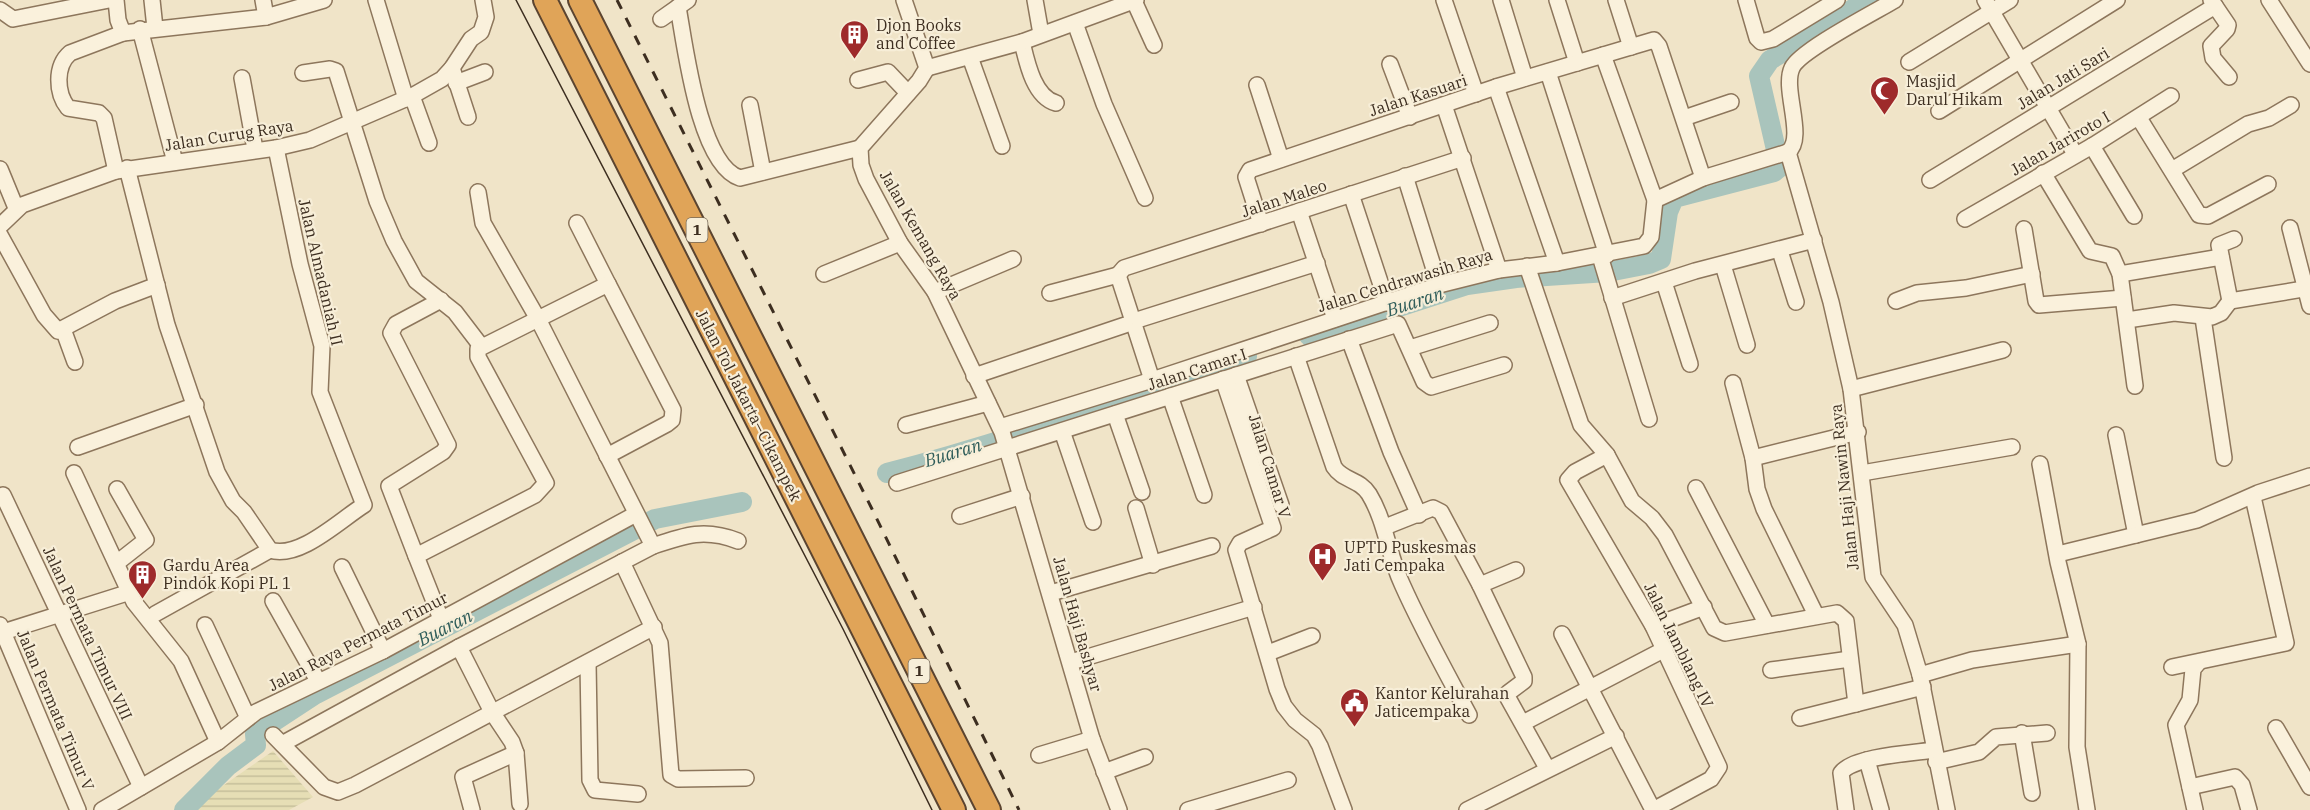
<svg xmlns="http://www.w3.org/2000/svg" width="2310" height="810" viewBox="0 0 2310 810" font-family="'IBM Plex Serif',serif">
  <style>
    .farmland { fill: url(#farmland-rules) }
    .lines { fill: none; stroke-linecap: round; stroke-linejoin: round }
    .river { stroke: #a9c4bc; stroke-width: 20 }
    .minor-casing { stroke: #8d765c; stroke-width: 18 }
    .highway-casing { stroke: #5b4430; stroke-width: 26 }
    .minor { stroke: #faf1dc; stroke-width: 15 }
    .highway { stroke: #e0a458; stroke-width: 22 }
    .tram { stroke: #3d2e20; stroke-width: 1.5 }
    .rail { stroke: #3d2e20; stroke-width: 3; stroke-dasharray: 10 10; stroke-linecap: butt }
    .labels { text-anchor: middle; stroke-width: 4.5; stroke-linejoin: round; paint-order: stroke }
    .shield { fill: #f7eed8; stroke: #756857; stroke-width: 1.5 }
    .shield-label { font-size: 15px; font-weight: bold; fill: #3d2e20 }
    .poi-label { font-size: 16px; fill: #3d2e20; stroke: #f7eed8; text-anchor: start }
    .street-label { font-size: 16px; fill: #3d2e20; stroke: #f7eed8 }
    .water-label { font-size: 18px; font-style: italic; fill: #2f5d5a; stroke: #f7eed8 }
  </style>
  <defs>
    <pattern id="farmland-rules" width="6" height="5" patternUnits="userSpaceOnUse" patternTransform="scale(1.5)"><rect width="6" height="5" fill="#e6deb5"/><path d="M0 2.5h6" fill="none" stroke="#c6bf9b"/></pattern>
  </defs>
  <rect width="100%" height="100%" fill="#f0e4c8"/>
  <polygon class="farmland" points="273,751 313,797 289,810 188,810"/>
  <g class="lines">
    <g class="river">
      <polyline points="1794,46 1867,0"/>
      <polyline points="1309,336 1467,285 1516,278 1608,272 1649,264 1661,259 1668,212 1674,198 1774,172 1780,167 1759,76 1770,60 1785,51"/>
      <path d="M887,473c122,-32 241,-74 360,-117"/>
      <polyline points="184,810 228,766 256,745 255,734 316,694 655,519 742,502"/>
    </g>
    <defs>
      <g id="minor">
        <polyline points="116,0 118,20 123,33 266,17 324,0"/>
        <polyline points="152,0 155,28"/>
        <polyline points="263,0 266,17"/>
        <polyline points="376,0 406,99"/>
        <polyline points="904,0 927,68 919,81 860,148 861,165 866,179 900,243 935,292 1002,432 1092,739 1119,810"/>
        <polyline points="1035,0 1041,34"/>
        <polyline points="1444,0 1476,94"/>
        <polyline points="1501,0 1525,78"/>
        <polyline points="1557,0 1577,63"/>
        <polyline points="1616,0 1631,47"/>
        <polyline points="1746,0 1757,38 1761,42 1773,39 1837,0"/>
        <polyline points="1985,0 2075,154"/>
        <polyline points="2211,0 2228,25 2227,29 2211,46 2213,58 2229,77"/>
        <polyline points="2269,0 2310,64"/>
        <polyline points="1134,1 1154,45"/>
        <path d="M678,7c7,38 21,158 62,171l120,-30"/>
        <polyline points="0,10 13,19 109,0"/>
        <polyline points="661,19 688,0"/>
        <polyline points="1075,23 1104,104 1145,198"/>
        <polyline points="140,29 175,162"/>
        <path d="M1022,42c5,21 12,55 34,61"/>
        <polyline points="970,57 1002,146"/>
        <polyline points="1909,62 2010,0"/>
        <polyline points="1390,64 1410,117"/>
        <polyline points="452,68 468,117"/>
        <polyline points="927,68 1022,42 1136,0"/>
        <polyline points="1548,72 1607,255"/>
        <polyline points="303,73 330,69 336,71 377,201 394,241 416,281 455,312 481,346"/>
        <polyline points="242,78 255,149"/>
        <polyline points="858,80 888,72 908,93"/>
        <polyline points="456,83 485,72"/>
        <polyline points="1257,85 1281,159"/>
        <polyline points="1496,87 1557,263"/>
        <polyline points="412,96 429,143"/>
        <polyline points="750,105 763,172"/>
        <polyline points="1444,105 1499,270"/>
        <polyline points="1939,111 2117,0"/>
        <polyline points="1684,118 1731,102"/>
        <polyline points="2139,118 2199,215 2208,216 2268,184"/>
        <polyline points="2092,146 2134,216"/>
        <polyline points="1788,152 1831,302 1851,389 1873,577 1905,625 1920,675 1947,810"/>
        <path d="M1788,152c18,-14 -6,-63 4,-84 7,-17 83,-56 103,-68"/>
        <path d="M127,168l40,157 50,147 16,29 11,11 26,38c29,10 70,-30 94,-45l-44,-113 2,-46 -22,-82 -24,-116"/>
        <polyline points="0,169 16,208"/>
        <polyline points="2172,170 2248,124 2269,118 2291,105"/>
        <path d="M116,171l-12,-53 -5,-5 -31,-5c-12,-15 -13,-42 2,-55l53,-20"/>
        <polyline points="2043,173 2090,251 2112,256 2120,274 2135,386"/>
        <polyline points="1405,176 1439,285"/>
        <polyline points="1930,180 2215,6"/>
        <polyline points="1351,194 1387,303"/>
        <polyline points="1655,200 1703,178 1788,152"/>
        <polyline points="1299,211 1335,319"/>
        <polyline points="1965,219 2092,146 2171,96"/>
        <polyline points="577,223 608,284"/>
        <polyline points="1261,224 1246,177 1250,170 1496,87 1654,40 1659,46 1703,178"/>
        <polyline points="0,226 22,205 116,171 276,148 310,140 412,96 442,79 452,68 471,39 481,32 486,17 483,0"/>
        <polyline points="2290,228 2310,306"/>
        <polyline points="2024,229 2036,301 2039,305 2123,298"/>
        <polyline points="0,235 44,315 58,331 115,301 157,285"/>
        <polyline points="1780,251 1796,302"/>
        <polyline points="1600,256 1649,419"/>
        <polyline points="1723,265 1747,345"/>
        <polyline points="1527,266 1581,425 1607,455 1632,501 1652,518 1665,535 1714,628 1725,633 1837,613 1846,621 1856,704"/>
        <polyline points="824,274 900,243"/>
        <polyline points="2120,274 2221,257"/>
        <polyline points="1118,275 1124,268 1463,158"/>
        <polyline points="1118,275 1152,380"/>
        <polyline points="1664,282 1690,364"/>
        <polyline points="935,292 1013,259"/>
        <polyline points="1050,293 1118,275"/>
        <polyline points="1612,298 1695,271 1814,240"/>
        <polyline points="441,300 396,324 391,333 448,445 443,452 389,486 416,556 535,495 546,483 478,357 478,349 608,284 673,410 672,420 667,424 607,456"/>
        <polyline points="1896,301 1917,293 1966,288 2032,274"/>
        <polyline points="2230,301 2310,288"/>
        <polyline points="2230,301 2219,245 2234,239"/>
        <polyline points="2203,318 2224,458"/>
        <polyline points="2127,320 2174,313 2212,317 2221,313 2230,301"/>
        <polyline points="1134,321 1317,263"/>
        <polyline points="63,329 75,362"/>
        <polyline points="1349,339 1391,452 1419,515"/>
        <polyline points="1410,348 1490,323"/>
        <path d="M1296,356l38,111c9,14 26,12 35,27 17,28 19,60 33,90 20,45 44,88 67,131"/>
        <polyline points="1236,375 1281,505"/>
        <polyline points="974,376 1125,325"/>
        <polyline points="1223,379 1273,528 1240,543 1236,550 1277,689 1284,706 1295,720 1314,735 1320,746 1344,810"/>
        <polyline points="1733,383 1753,458 1757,489 1764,509 1816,615"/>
        <polyline points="1851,389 2003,350"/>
        <polyline points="1170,396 1204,495"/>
        <polyline points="1115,414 1142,492"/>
        <polyline points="906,425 988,403"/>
        <polyline points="1000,427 1152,380 1439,285 1499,270 1557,263 1644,246 1651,237 1655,200 1603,55"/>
        <polyline points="1062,431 1093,522"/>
        <polyline points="2116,435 2136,535"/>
        <polyline points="78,447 196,405"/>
        <polyline points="1607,455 1575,472 1568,480 1653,626 1719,767 1711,779 1653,810"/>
        <polyline points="1753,458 1858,432"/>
        <polyline points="2040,464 2058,562 2078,644 2077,747 2087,810"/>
        <polyline points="74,473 134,602 181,661 218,742"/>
        <polyline points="1862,473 2012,447"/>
        <polyline points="897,483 1398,324 1424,382 1431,387 1504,365"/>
        <polyline points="1696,488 1767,625"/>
        <polyline points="117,489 146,540 118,562"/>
        <polyline points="3,495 141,787"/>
        <polyline points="1136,508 1153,565"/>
        <polyline points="960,516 1022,496"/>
        <polyline points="1385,527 1433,508 1441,512 1480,585 1524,677 1524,681 1508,693 1508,698 1547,768"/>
        <path d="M653,546c32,-11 52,-18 85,-5"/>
        <polyline points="2058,554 2197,520 2258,493 2310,476"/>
        <polyline points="416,556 441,619"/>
        <polyline points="622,562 660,643 671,775 678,779 746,778"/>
        <polyline points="342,567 383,651"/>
        <polyline points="1480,585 1516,570"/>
        <polyline points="1051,593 1212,546"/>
        <polyline points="273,601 318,681"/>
        <polyline points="155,614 270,550"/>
        <polyline points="0,625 78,810"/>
        <polyline points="205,625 248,718"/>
        <polyline points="1653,626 1704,607"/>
        <polyline points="0,633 130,592"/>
        <polyline points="1562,634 1653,810"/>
        <polyline points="459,647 492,712 512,742 516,753 520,804"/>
        <polyline points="1268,653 1312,636"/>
        <polyline points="1071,662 1254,607"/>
        <polyline points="588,663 590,780 595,790 638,794"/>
        <polyline points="2172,667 2286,643 2253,497"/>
        <polyline points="1771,670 1850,659"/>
        <polyline points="1920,675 1972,660 2078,644"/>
        <polyline points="1800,718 1923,687"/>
        <polyline points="1523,723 1665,649"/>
        <polyline points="2276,728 2310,787"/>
        <polyline points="2022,733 2032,793"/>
        <polyline points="273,735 324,787 338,792 355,785 654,627"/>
        <polyline points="282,744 459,647 653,546 538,319 483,223 478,192"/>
        <polyline points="1039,755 1092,739"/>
        <polyline points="1867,760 1881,810"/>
        <polyline points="1936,762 1979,752 1996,737 2047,733"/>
        <polyline points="1104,772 1145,757"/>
        <polyline points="2190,787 2235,777 2242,785 2249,810"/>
        <polyline points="102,810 218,742 256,712 383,651 636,514"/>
        <polyline points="472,810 463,777 516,753"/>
        <polyline points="1188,810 1288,780"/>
        <polyline points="1467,810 1616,736"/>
        <path d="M1846,810l-5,-37c12,-17 72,-20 93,-23"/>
        <polyline points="2195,810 2176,725 2190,700 2193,669 2199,662"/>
      </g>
      <g id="highway">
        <polyline points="545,0 954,810"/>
        <polyline points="580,0 989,810"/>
      </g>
    </defs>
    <use href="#minor" class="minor-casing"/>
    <use href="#highway" class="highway-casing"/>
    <use href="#minor" class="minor"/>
    <use href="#highway" class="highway"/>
    <polyline class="tram" points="516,0 843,629 932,810"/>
    <polyline class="rail" points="617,0 872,509 1019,810"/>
  </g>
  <defs>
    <symbol id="building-pin" viewBox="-11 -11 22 30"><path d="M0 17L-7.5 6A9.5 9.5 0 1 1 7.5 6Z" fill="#9e2a2b" stroke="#f7eed8"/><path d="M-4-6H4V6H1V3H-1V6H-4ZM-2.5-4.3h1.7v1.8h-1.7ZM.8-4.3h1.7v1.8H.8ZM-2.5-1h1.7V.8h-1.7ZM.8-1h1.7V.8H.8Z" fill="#fff"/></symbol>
    <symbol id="mosque-pin" viewBox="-11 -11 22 30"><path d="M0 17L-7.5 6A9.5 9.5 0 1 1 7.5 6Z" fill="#9e2a2b" stroke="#f7eed8"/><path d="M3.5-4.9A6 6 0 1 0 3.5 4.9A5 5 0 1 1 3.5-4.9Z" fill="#fff"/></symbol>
    <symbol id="hospital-pin" viewBox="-11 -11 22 30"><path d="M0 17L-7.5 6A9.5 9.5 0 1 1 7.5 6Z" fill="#9e2a2b" stroke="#f7eed8"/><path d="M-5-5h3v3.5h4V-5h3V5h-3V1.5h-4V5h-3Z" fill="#fff"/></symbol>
    <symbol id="civic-pin" viewBox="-11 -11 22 30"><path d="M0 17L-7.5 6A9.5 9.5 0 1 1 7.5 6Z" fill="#9e2a2b" stroke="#f7eed8"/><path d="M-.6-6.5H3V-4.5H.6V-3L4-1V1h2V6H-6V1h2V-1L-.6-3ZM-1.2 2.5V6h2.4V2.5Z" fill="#fff"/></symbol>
  </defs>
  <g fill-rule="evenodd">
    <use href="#building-pin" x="838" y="18" width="33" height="45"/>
    <use href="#mosque-pin" x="1868" y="74" width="33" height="45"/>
    <use href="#hospital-pin" x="1306" y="540" width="33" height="45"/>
    <use href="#building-pin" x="126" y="558" width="33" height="45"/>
    <use href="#civic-pin" x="1338" y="686" width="33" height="45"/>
  </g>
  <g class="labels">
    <g class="shield">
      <rect x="686.5" y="218" width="21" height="24" rx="4.5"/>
      <rect x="908.5" y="659" width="21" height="24" rx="4.5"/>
    </g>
    <g class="shield-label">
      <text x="697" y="235">1</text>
      <text x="919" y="676">1</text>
    </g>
    <g class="poi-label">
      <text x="876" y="31">Djon Books<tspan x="876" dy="18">and Coffee</tspan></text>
      <text x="1906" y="87">Masjid<tspan x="1906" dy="18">Darul Hikam</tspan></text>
      <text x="1344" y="553">UPTD Puskesmas<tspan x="1344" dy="18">Jati Cempaka</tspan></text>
      <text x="163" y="571">Gardu Area<tspan x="163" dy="18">Pindok Kopi PL 1</tspan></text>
      <text x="1375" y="699">Kantor Kelurahan<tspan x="1375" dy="18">Jaticempaka</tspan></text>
    </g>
    <g class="street-label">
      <text transform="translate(2063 78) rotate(-31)" y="6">Jalan Jati Sari</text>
      <text transform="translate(1418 95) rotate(-18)" y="6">Jalan Kasuari</text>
      <text transform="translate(229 135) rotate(-9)" y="6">Jalan Curug Raya</text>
      <text transform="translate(2060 143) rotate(-30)" y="6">Jalan Jariroto I</text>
      <text transform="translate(1284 198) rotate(-18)" y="6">Jalan Maleo</text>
      <text transform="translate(921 235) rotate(60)" y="6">Jalan Kemang Raya</text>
      <text transform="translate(321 272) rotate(77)" y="6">Jalan Almadaniah II</text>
      <text transform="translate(1405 280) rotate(-17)" y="6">Jalan Cendrawasih Raya</text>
      <text transform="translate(1197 369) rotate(-18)" y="6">Jalan Camar I</text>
      <text transform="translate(749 405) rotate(63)" y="6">Jalan Tol Jakarta–Cikampek</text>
      <text transform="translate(1270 466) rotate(73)" y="6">Jalan Camar V</text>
      <text transform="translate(1844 487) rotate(-96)" y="6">Jalan Haji Nawin Raya</text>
      <text transform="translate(1078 624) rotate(74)" y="6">Jalan Haji Bashyar</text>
      <text transform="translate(88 633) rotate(65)" y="6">Jalan Permata Timur VIII</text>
      <text transform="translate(358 641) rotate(-27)" y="6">Jalan Raya Permata Timur</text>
      <text transform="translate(1679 645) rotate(64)" y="6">Jalan Jamblang IV</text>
      <text transform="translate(56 710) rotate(67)" y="6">Jalan Permata Timur V</text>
    </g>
    <g class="water-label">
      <text transform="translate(1415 302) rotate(-18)" y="6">Buaran</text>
      <text transform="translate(953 453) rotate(-17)" y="6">Buaran</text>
      <text transform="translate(445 628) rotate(-27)" y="6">Buaran</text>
    </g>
  </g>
</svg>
